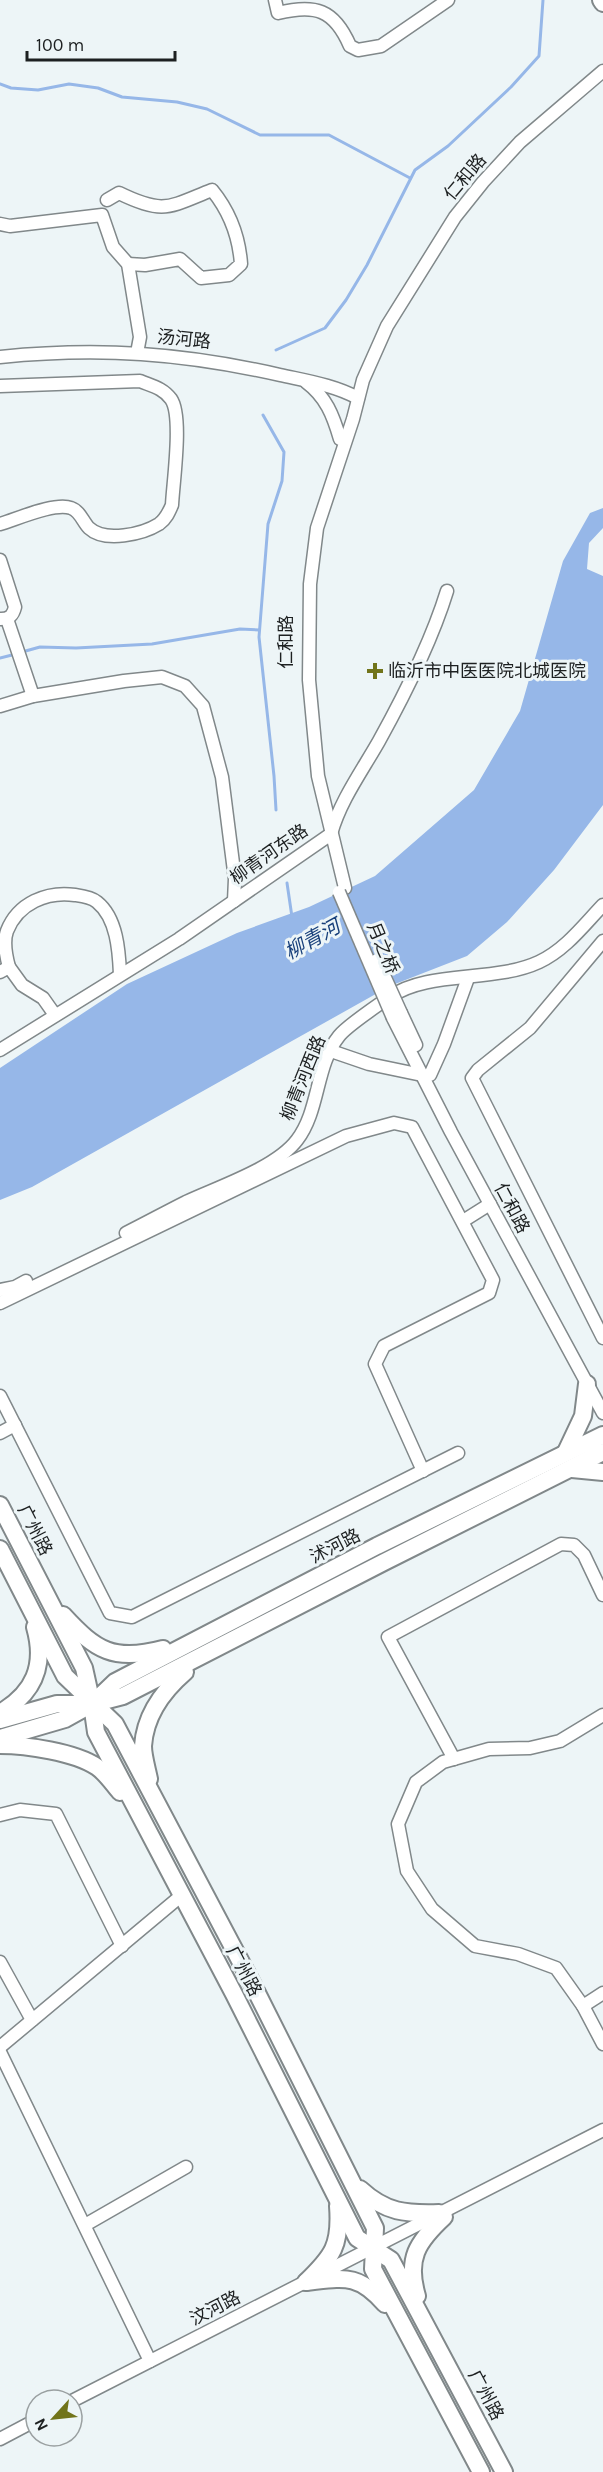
<svg xmlns="http://www.w3.org/2000/svg" width="603" height="2472" viewBox="0 0 603 2472" font-family="Karla,'Noto Sans SC',sans-serif">
  <style>
    .water { fill: #96b7e8 }
    .lines { fill: none; stroke-linecap: round; stroke-linejoin: round }
    .stream { stroke: #96b7e8; stroke-width: 3 }
    .minor-casing { stroke: #81888a; stroke-width: 15 }
    .major-casing { stroke: #81888a; stroke-width: 20 }
    .minor { stroke: #fff; stroke-width: 12 }
    .major { stroke: #fff; stroke-width: 16 }
    .minor-bridge-casing { stroke: #81888a; stroke-width: 15; stroke-linecap: butt }
    .minor-bridge { stroke: #fff; stroke-width: 12 }
    .poi-dot { fill: #71741a; stroke: #edf5f7; stroke-width: 2 }
    .labels { text-anchor: middle; stroke-width: 6; stroke-linejoin: round; paint-order: stroke }
    .street-label { font-size: 18px; fill: #1d2021; stroke: #edf5f7 }
    .poi-label { font-size: 18px; fill: #1d2021; stroke: #edf5f7; text-anchor: start }
    .water-label { font-size: 20px; font-style: italic; fill: #173f7a; stroke: #edf5f7 }
  </style>
  <rect width="100%" height="100%" fill="#edf5f7"/>
  <polygon class="water" points="603,508 603,528 589,543 587,569 603,576 603,805 554,870 507,922 467,956 390,986 32,1187 0,1200 0,1068 127,984 237,933 309,907 375,876 474,790 520,711 563,561 590,513"/>
  <g class="lines">
    <g class="stream">
      <polyline points="0,84 11,88 38,90 69,84 98,88 122,97 177,102 207,109 260,135 329,135 410,178"/>
      <polyline points="276,350 325,328 346,300 367,265 415,170 448,146 511,87 539,56 543,0"/>
      <polyline points="263,415 284,452 282,481 268,524 259,637 274,776 276,810"/>
      <polyline points="22,652 40,647 76,648 152,644 240,629 259,630"/>
      <polyline points="0,658 16,654"/>
      <polyline points="287,883 292,917"/>
    </g>
    <defs>
      <g id="minor">
        <path d="M275,0l3,13c37,-9 56,-4 72,33l8,4 23,-4 67,-46"/>
        <path d="M107,200l12,-7c45,22 50,14 93,-3 18,22 27,46 29,74l-12,11 -28,3 -21,-19 -35,6 -17,-1"/>
        <polyline points="0,224 10,226 102,215 113,247 128,264 140,337 137,353"/>
        <path d="M0,357c100,-10 183,-4 280,18 27,6 54,10 78,23"/>
        <path d="M306,382c20,15 27,33 34,57"/>
        <path d="M0,386l140,-5c12,5 23,7 31,18 12,17 2,84 1,106 -3,7 -6,14 -13,19 -16,10 -54,19 -70,4 -6,-6 -9,-17 -18,-20 -16,-6 -54,11 -71,16"/>
        <path d="M0,560l15,47c-2,8 -5,12 -14,12"/>
        <polyline points="7,619 33,696"/>
        <polyline points="0,706 33,696 124,681 162,677 185,686 203,706 222,777 235,879 234,901"/>
        <polyline points="345,888 318,776 309,680 310,584 317,528 353,419 363,380 387,326 455,217 483,182 520,142 603,71"/>
        <polyline points="603,941 530,1028 478,1070 472,1078 603,1338"/>
        <path d="M9,967c-3,-11 -6,-25 -2,-36 11,-28 40,-40 68,-36 7,1 16,2 22,7 20,16 22,49 23,72"/>
        <polyline points="0,972 9,967 22,985 43,998 55,1015"/>
        <polyline points="401,1013 416,1045"/>
        <polyline points="393,1018 451,1132 603,1413"/>
        <path d="M0,1050l179,-111 152,-105c9,-33 31,-63 48,-93 26,-47 52,-98 68,-150"/>
        <polyline points="331,1051 369,1064 422,1075"/>
        <polyline points="430,1075 444,1044 468,978"/>
        <polyline points="463,1221 490,1204"/>
        <path d="M126,1233c20,-10 40,-21 60,-31 32,-15 90,-34 111,-62 23,-30 18,-74 42,-104 7,-9 40,-32 51,-39 38,-27 104,-14 149,-35 26,-12 44,-36 64,-57"/>
        <polyline points="0,1290 15,1287 26,1281"/>
        <polyline points="0,1303 346,1136 394,1123 412,1127 493,1280 489,1293 384,1346 375,1364 423,1471"/>
        <polyline points="0,1396 110,1613 132,1617 458,1453"/>
        <polyline points="0,1433 15,1425"/>
        <polyline points="603,1715 560,1741 530,1748 489,1749 443,1762 416,1782 398,1824 407,1871 432,1909 475,1946 518,1954 556,1968 583,2006 603,2044"/>
        <polyline points="454,1759 388,1637 561,1544 574,1545 584,1555 603,1595"/>
        <polyline points="0,1815 20,1810 56,1814 122,1946"/>
        <polyline points="0,1962 32,2020"/>
        <polyline points="583,2006 603,1993"/>
        <polyline points="0,2047 182,1895"/>
        <polyline points="0,2052 150,2361"/>
        <polyline points="85,2225 186,2167"/>
        <polyline points="72,2401 603,2130"/>
        <polyline points="0,2439 36,2420"/>
      </g>
      <g id="major">
        <polyline points="601,0 603,3"/>
        <polyline points="566,1452 583,1416 587,1384"/>
        <polyline points="572,1469 603,1472"/>
        <polyline points="0,1505 84,1668 92,1704 96,1732 234,1994 357,2238 391,2260 504,2472"/>
        <polyline points="0,1549 65,1676 115,1724 253,1985 375,2228 373,2269 481,2472"/>
        <path d="M63,1615c33,36 51,47 100,34"/>
        <path d="M0,1713c34,-20 46,-47 35,-86"/>
        <polyline points="0,1720 57,1704 92,1704 123,1696 384,1562 603,1452"/>
        <polyline points="0,1738 65,1719 92,1704 115,1682 377,1546 603,1435"/>
        <path d="M0,1745c26,0 75,7 97,22 9,6 16,17 23,25"/>
        <path d="M149,1779c-2,-10 -6,-23 -6,-33 2,-30 20,-55 42,-74"/>
        <path d="M360,2189c26,24 46,25 79,24"/>
        <path d="M306,2282c38,-4 52,-9 79,22"/>
        <path d="M306,2282c27,-26 35,-37 32,-76"/>
        <path d="M417,2296c-11,-37 0,-54 27,-79"/>
      </g>
    </defs>
    <use href="#minor" class="minor-casing"/>
    <use href="#major" class="major-casing"/>
    <use href="#minor" class="minor"/>
    <use href="#major" class="major"/>
    <defs>
      <g id="minor-bridge">
        <polyline points="339,892 393,1018"/>
        <polyline points="377,960 401,1013"/>
      </g>
    </defs>
    <use href="#minor-bridge" class="minor-bridge-casing"/>
    <use href="#minor-bridge" class="minor-bridge"/>
  </g>
  <path class="poi-dot" d="M372 662h6v6h6v6h-6v6h-6v-6h-6v-6h6z"/>
  <g class="labels">
    <g class="street-label">
      <text transform="translate(465 177) rotate(-50)" y="6">仁和路</text>
      <text transform="translate(184 339) rotate(6)" y="6">汤河路</text>
      <text transform="translate(286 642) rotate(-90)" y="6">仁和路</text>
      <text transform="translate(269 854) rotate(-35)" y="6">柳青河东路</text>
      <text transform="translate(383 948) rotate(67)" y="6">月之桥</text>
      <text transform="translate(303 1078) rotate(-68)" y="6">柳青河西路</text>
      <text transform="translate(512 1208) rotate(62)" y="6">仁和路</text>
      <text transform="translate(35 1530) rotate(63)" y="6">广州路</text>
      <text transform="translate(335 1546) rotate(-27)" y="6">沭河路</text>
      <text transform="translate(244 1971) rotate(62)" y="6">广州路</text>
      <text transform="translate(215 2308) rotate(-27)" y="6">汶河路</text>
      <text transform="translate(486 2395) rotate(62)" y="6">广州路</text>
    </g>
    <g class="poi-label">
      <text x="388" y="677">临沂市中医医院北城医院</text>
    </g>
    <g class="water-label">
      <text transform="translate(312 939) rotate(-29)" y="7">柳青河</text>
    </g>
  </g>
  <g transform="translate(54 2418) rotate(243)"><circle r="28" fill="#edf5f7" stroke="#9aa0a1" stroke-width="1.5"/>
  <path d="M0-4.5L10 22L0 15L-10 22Z" fill="#71741a"/>
  <text y="-9" font-size="16" font-weight="bold" text-anchor="middle" fill="#1d2021">N</text>
  </g>
  <path d="M27 51v9h148v-9" fill="none" stroke="#1d2021" stroke-width="3"/>
  <text x="36" y="51" font-size="18" fill="#1d2021" stroke="#edf5f7" stroke-width="4.5" paint-order="stroke">100 m</text>
</svg>
